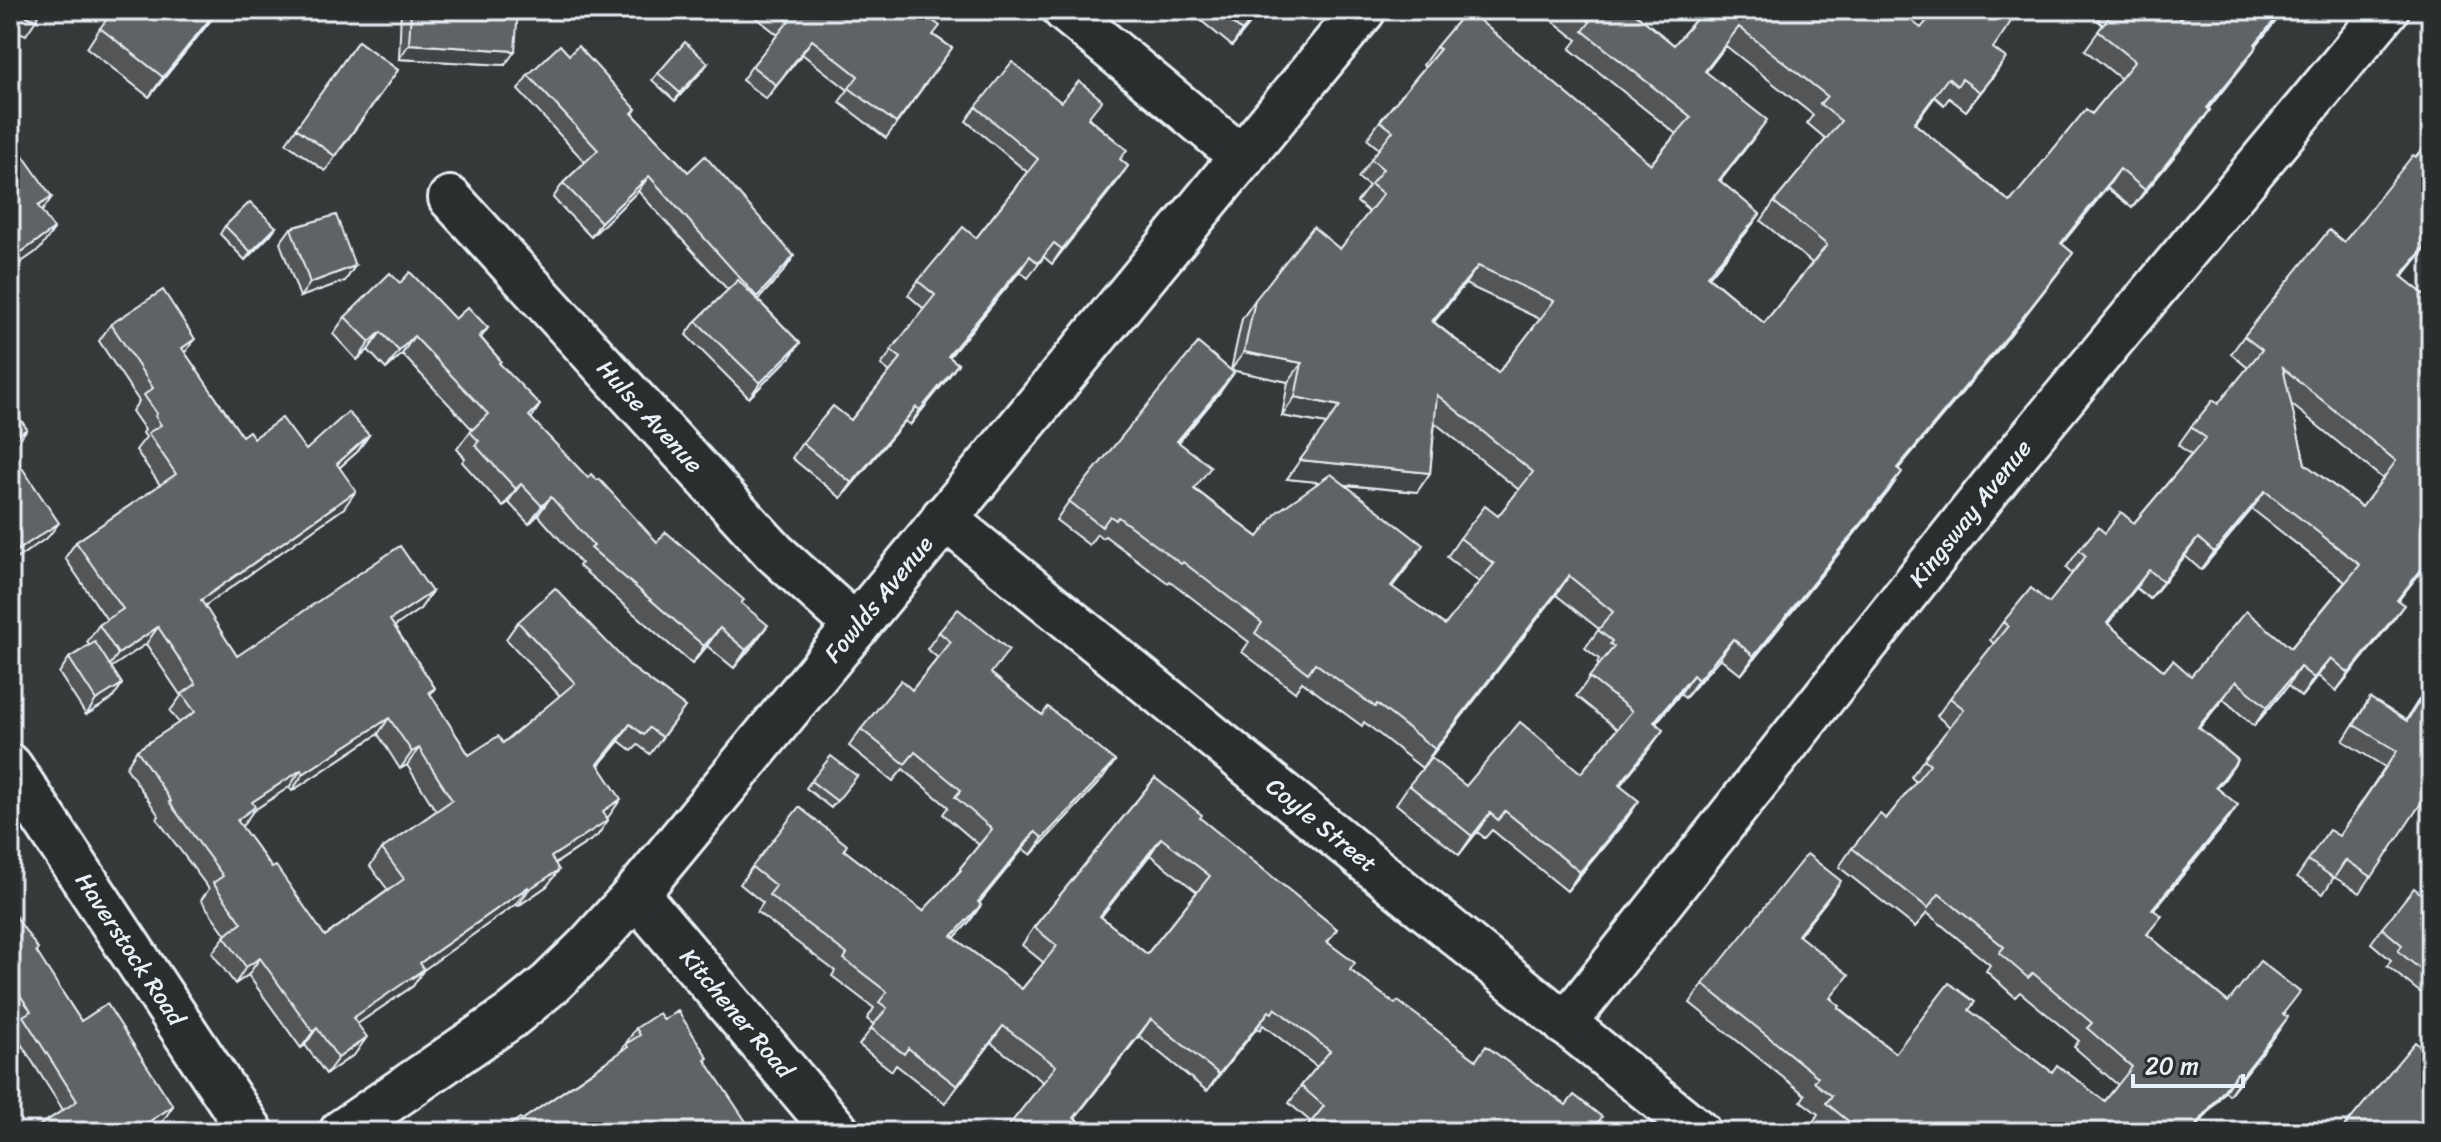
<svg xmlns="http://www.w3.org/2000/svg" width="2441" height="1142" viewBox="0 0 2441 1142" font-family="Sriracha,sans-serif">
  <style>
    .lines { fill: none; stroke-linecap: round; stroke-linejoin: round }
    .street-casing { stroke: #e8f1f8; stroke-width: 48 }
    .secondary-casing { stroke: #e8f1f8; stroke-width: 50 }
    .street { stroke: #2a2d2e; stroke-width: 42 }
    .secondary { stroke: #2a2d2e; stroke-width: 44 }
    .wall { fill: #525557; stroke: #e8f1f8; stroke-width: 2; fill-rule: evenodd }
    .shaded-wall { fill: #424547; stroke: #e8f1f8; stroke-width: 2 }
    .building { fill: #5f6365; stroke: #e8f1f8; stroke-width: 2; fill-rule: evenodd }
    .labels { text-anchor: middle; stroke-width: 8; stroke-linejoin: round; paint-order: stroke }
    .street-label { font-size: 24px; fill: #e8f1f8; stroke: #2a2d2e }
  </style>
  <rect width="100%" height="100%" fill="#35393a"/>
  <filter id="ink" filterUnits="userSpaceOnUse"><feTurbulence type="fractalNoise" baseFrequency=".0125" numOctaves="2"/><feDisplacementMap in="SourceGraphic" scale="16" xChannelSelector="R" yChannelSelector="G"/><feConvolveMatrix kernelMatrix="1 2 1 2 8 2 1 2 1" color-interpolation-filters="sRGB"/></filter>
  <g filter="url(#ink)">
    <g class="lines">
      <defs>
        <g id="street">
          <polyline points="1064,10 1243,158"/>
          <path id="s1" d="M450,198l324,354 83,75"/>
          <path id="s2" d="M943,517l756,615"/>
          <path id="s3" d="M1565,1024l444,-560 378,-454"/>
        </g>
        <g id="secondary">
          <path id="s4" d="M10,767l241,365"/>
          <path id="s5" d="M636,894l201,238"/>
          <path id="s6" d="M342,1132l169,-116 39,-32 36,-35 50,-55 727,-884"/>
        </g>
      </defs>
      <use href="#street" class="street-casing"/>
      <use href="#secondary" class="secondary-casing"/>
      <use href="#street" class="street"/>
      <use href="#secondary" class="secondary"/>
    </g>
    <g class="wall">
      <polygon points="219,10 149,97 87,48 100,28 164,16"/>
      <polygon points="401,10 518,10 505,65 399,59"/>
      <polygon points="750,10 918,10 934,35 952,48 886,138 839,102 848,90 802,54 766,99 742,80 752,66 778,35 749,12"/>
      <polygon points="1188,10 1261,10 1232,46"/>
      <path d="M1539,10h92l43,35 30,-35 217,18 72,20v29l-27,34 -17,-13 -5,7 -9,-8 -20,27 95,78 82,-88 29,-35 -36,-29 18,-25 -6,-5 7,-10h65l12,9 7,-9h97l-29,35 -12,19 -36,45 2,1 -13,19 -65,79 -25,-20 -45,56 11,9 -13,18 -58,74 -104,124 -9,22 -148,184 -21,-17 -35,40 -5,-4 -24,29 7,7 -43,56 6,34 -59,71 -75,-61 -7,8 -8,-6 -18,23 -63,-51 13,-19 57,1 115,-13 36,-44 -41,-33 23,-31 -2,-2 2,-4 -14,-11 14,-19 -43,-34 -134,173 -58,-46 -2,4 -60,-44 -7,10 -53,-40 7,-10 -79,-61 -2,2 -63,-47 -3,2 -5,-4 -8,11 -33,-25 13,-19 162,-131 11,-51 13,-19 85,-51 29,-37 -12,-10 12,-16 -11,-8 21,-29 -12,-10 13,-18 45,-54 -2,-2 13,-18 215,117 25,-30 -106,-85 7,-9zM1726,46l87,69 -6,8 19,16 -52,63 -13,19 51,42 -48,60 -55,-46 37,-44 14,-19 -40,-33 33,-42 -47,-67zM1465,284l75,35 -42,54 -64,-51zM1232,370l56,12 -6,34 45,8 -40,55 32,3 -61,55 -63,-48 -16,-47 42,-51zM1435,423l84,67 -21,26 -38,22 -13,19 32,25 -34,43 -53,-38 18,-23 -65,-79 72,7 13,-19z"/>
      <polygon points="358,41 398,70 325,171 286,143"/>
      <polygon points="569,55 636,109 633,114 688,172 794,256 784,271 758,300 800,343 790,357 749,398 686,335 696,321 728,290 638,191 591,237 553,198 563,183 585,162 518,90 528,75"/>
      <polygon points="708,63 675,101 652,80 658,73"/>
      <polygon points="1061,102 1089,118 1127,150 1120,159 1128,166 1052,264 1044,257 1028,278 1020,271 949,357 958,364 947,379 910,425 905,421 841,498 792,458 802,443 851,420 890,372 881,365 924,309 908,295 918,281 976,238 1027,172 966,121 976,107"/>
      <path d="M2431,138v103l-29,36 29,23v259l-33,42 -7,22 -55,68 -18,-15 -17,21 -13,-11 -34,40 -31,-27 -24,29 39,32 -21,28 8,36 -71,86 -6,25 80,67 56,12 -9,22 -46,59 -4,-4 -32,41h-367l-13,-10 5,-8 -17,-13 4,-6 -115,-92 13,-19 125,-85 -29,37 33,63 7,9 56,45 74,-42 83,61 53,29 13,-16 -44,-38 5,-6 -59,-49 -5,5 -29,-26 4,-6 -63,-52 -12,14 -76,-60 13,-19 34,-29 30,-37 -5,-5 13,-18 26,-32 -13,-11 13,-18 44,-54 -4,-4 13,-18 46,-19 23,-29 -6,-6 13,-18 26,-17 29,-10 57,-68 -13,-10 13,-18 27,-23 30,-36 -17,-14 13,-18 100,-94zM2291,404l92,75 -21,28 -57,-43zM2252,509l93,73 -54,66 -100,28 -27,-5 -56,-47 28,-36 14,11 35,-43 16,14z"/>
      <polygon points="225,226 276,227 270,235 245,260 220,234"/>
      <polygon points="291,228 355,266 345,281 300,297 280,243"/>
      <polygon points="400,283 455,319 488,328 481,338 501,361 499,364 540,405 531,419 588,478 657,542 741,604 755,643 734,668 707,646 692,664 579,566 581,563 538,515 529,524 508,502 503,507 462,462 465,458 457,449 472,429 402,354 386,369 368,350 357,360 333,334 345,317"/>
      <path d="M111,324l74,29 57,83 64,14 63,-15 -12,17 -18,16 5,40 -140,98 33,50 195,-64 -12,17 -26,17 41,62 -5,7 39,60 34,-12 57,-47 -54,-57 12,-17 113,45 54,40 -35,47 -12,-9 -6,6 -13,-10 -20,24 10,51 -2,1 1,3 -11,16 -42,28 -8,22 -29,20 -2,-2 -92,65 -11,17 -56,38 -2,30 -29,20 -21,-29 -4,3 -53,-73 -13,9 -23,-31 14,-18 -25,-35 8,-11 -52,-70 2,-3 -33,-49 11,-17 42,-27 -9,-12 11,-15 -35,-52 -35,23 11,17 -10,15 -26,16 -27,-42 10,-15 20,-13 -2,-3 12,-17 8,-5 -42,-62 11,-16 84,-57 -24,-35 10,-13 -3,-4 2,-3 -13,-19 7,-10 -40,-60zM378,734l22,35 7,-4 29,46 -54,38 -12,17 18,24 -63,46 -53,-68 -31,-42 12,-15 36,-24 3,4z"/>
      <path d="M939,632l103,83 73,46 -12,17 -72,77 -8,-6 -44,54 2,2 -12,17 -15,16 68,51 22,-26 -22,-18 12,-18 121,-149 45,41 137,110 -9,13 22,28 45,34 81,56 90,45 36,12 -291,5 -22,-19 12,-17 16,-19 -54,-42 -3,5 -3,-2 -50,63 -68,-55 -64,82 18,14h-89l39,-50 -52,-39 -46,60 -49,-38 -4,6 -33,-26 15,-20 -7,-6 7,-11 -42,-32 3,-5 -78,-59 6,-9 -23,-19 12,-17 92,-17 79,61 27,-28 29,-38 -36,-31 5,-7 -45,-38 -10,12 -44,-35 12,-17 51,-39 26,-32 -11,-9zM1150,855l47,37 -50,62 -46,-37z"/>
      <polygon points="2431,680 2431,788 2360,893 2334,877 2323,894 2297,877 2329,830 2339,836 2385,767 2343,741 2370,698 2406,720"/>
      <polygon points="857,776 831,808 806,788 811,781"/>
      <polygon points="2431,902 2431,1001 2387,966 2391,960 2371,943 2382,928"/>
      <polygon points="10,917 36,952 81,1021 163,1121 145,1132 30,1132 63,1110 13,1031 19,1023 10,1010"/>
      <polygon points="664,1020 706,1061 522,1120 621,1051 636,1028"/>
    </g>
    <g class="shaded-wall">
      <polygon points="10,10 36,20 26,35 10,28"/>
      <polygon points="217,10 219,10 149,97 163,77"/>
      <polygon points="1259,10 1261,10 1232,46 1242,31"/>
      <polygon points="2283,10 2285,10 2242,63 2255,44"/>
      <polygon points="812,40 802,54 766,99 776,85"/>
      <polygon points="409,44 515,51 505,65 399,59"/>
      <polygon points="2257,46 2244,64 2194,127 2207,108"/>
      <polygon points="2006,58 1993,77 1966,111 1980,92"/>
      <polygon points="708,63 703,70 675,101 680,93"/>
      <polygon points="2210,110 2197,129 2132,208 2145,190"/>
      <polygon points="1767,120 1753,139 1706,199 1719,180"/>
      <polygon points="1128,166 1118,181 1052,264 1062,249"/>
      <polygon points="2120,169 2107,188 2047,262 2061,243"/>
      <polygon points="649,176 638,191 591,237 601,222"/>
      <polygon points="52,197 38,217 38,206"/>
      <polygon points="1760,214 1746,233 1694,295 1707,276"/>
      <polygon points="276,227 270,235 245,260 251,252"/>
      <polygon points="54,229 40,249 10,270 10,260"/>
      <polygon points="2431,239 2431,241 2388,295 2401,276"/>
      <polygon points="2073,253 2002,345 1883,487 1897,468"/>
      <polygon points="794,256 784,271 747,312 757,297"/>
      <polygon points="1030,256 1020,271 938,371 948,356"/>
      <polygon points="355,266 345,281 300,297 310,283"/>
      <polygon points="1478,266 1465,284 1419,339 1432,321"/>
      <polygon points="381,332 368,350 357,360 370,342"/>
      <polygon points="414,336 402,354 386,369 399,351"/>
      <polygon points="195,339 183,355 182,348"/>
      <polygon points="800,343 790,357 749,398 760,383"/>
      <polygon points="1244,352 1302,363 1288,382 1231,370"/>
      <polygon points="958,364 947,379 910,425 920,410"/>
      <polygon points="1234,373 1221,391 1164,460 1177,441"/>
      <polygon points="1295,397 1340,406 1327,424 1282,416"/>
      <polygon points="916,407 905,421 841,498 852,483"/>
      <polygon points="27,429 17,443 10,448 10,440"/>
      <polygon points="369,435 357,452 325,480 337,464"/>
      <polygon points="1300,460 1430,473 1417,492 1287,479"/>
      <polygon points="1902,472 1889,491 1741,675 1754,656"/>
      <polygon points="521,484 508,502 503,507 516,489"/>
      <polygon points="356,491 344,508 189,617 201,600"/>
      <polygon points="2265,491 2252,509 2201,570 2214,552"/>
      <polygon points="551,497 538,515 529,524 542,506"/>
      <polygon points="59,523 48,537 10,563 10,555"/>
      <polygon points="2198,538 2185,556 2150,599 2163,581"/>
      <polygon points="1423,545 1410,564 1378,605 1391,586"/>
      <polygon points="2431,557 2431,559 2384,618 2397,600"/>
      <polygon points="2149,570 2136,588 2094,641 2107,623"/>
      <polygon points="1569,576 1556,595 1422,768 1435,749"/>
      <polygon points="432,592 420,609 379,637 390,620"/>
      <polygon points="2404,605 2391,623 2336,691 2349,673"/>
      <polygon points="768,625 755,643 734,668 746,650"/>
      <polygon points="158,627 146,644 106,671 118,654"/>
      <polygon points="720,628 707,646 692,664 704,646"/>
      <polygon points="1733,639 1720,658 1685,698 1698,680"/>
      <polygon points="2331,658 2318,676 2301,697 2314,678"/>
      <polygon points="2300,667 2288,686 2254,726 2267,707"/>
      <polygon points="1693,675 1680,694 1641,741 1654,722"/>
      <polygon points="2236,681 2223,699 2185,745 2198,727"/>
      <polygon points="122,684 112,699 86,715 96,700"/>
      <polygon points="389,718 378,734 292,791 303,774"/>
      <polygon points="630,724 619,741 586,780 598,764"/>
      <polygon points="1663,730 1650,748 1606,803 1619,785"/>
      <polygon points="419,748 407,765 400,769 412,752"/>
      <polygon points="2238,760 2225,779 2203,805 2216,787"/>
      <polygon points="1115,761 1103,778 1031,855 1043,838"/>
      <polygon points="301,770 289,787 253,811 244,824 226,837 252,802"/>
      <polygon points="621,799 609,816 591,828 603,811"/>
      <polygon points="1639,801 1626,820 1567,891 1580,872"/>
      <polygon points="2238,805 2225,824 2139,927 2152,909"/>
      <polygon points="1490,813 1477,832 1459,855 1472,836"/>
      <polygon points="608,820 597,836 539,874 551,857"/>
      <polygon points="1035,832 1023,849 966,919 978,902"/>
      <polygon points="1161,838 1150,855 1088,933 1100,916"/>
      <polygon points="559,870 547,886 518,906 529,889"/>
      <polygon points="1841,881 1828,899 1785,953 1798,935"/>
      <polygon points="528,887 516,904 411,979 424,969 413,986 341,1035 353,1018 420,963"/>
      <polygon points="981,905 969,922 940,953 952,936"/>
      <polygon points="260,958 248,975 235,984 246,967"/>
      <polygon points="1269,1011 1257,1028 1207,1091 1219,1074"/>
      <polygon points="2288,1017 2275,1036 2229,1095 2242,1076"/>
      <polygon points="1151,1019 1139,1036 1064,1132 1074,1118"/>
      <polygon points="1003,1026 991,1043 945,1103 957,1086"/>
      <polygon points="317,1028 305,1045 301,1048 313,1032"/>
      <polygon points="367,1037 355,1054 326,1074 338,1058"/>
      <polygon points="2237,1073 2225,1091 2193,1132 2191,1132"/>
      <polygon points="173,1106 163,1121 145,1132 138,1132 141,1127"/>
    </g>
    <g class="building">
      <polygon points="12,10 40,10 36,20"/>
      <polygon points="114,10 156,10 164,16 169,10 217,10 163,77 100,28"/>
      <polygon points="411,10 518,10 515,51 409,44"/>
      <polygon points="774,10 918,10 940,26 933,35 952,48 896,123 849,88 858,76 812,40 776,85 752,66 789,21"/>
      <polygon points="1216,10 1259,10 1242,31"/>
      <path d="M1467,10l184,154 40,-47 -108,-86 7,-9 -14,-12h55l43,35 30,-35h193l24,18 15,-18h83l-26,38 13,10 -26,34 -18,-13 -5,7 -9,-8 -34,45 96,79 76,-93 6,5 43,-53 -37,-30 17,-21h54l12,9 7,-9h95l-28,34 2,2 -50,62 3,2 -65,80 -25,-21 -59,74 12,10 -58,74 -118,141 5,4 -148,184 -21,-17 -35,41 -5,-5 -39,47 9,8 -44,55 20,16 -59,71 -75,-61 -7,9 -8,-7 -18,23 -63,-51 22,-27 35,28 54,-64 61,51 51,-62 -43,-34 25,-30 -4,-3 2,-3 -14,-11 15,-18 -44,-36 -134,173 -58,-45 -2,3 -60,-44 -7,10 -53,-40 7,-10 -79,-61 -2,2 -63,-47 -2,3 -6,-4 -8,11 -33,-26 129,-158 36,30 -57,68 34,26 -17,22 64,48 19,-25 54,-38 92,71 -32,41 54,39 49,-61 -34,-26 25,-32 13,10 35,-44 -96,-77 -7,78 -130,-13 40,-54 -45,-9 7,-34 -58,-11 11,-52 58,-73 27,22 43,-55 -12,-10 12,-15 -12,-10 22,-28 -13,-10 60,-72 -4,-2zM1739,27l88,69 -7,8 21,17 -67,81 53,43 -63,78 -57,-47 53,-62 -41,-34 48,-60 -62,-49zM1478,266l76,35 -56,72 -66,-52z"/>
      <polygon points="358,41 398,70 335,156 296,128"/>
      <polygon points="685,42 708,63 680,93 658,73"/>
      <polygon points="560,45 569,55 578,46 636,109 632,113 688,172 705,156 794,256 757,297 649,176 601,222 563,183 598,150 528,75"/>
      <polygon points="1012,62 1061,102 1079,81 1102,100 1088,118 1127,150 1120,159 1128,166 1062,249 1054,243 1038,263 1030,256 948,356 958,364 920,410 916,407 852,483 802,443 833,406 851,420 901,358 891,350 935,295 918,281 963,227 976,238 1038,159 976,107"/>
      <path d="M2431,138v101l-30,37 30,24v257l-34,43 7,5 -55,68 -18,-15 -17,20 -14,-11 -33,40 -31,-26 -38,46 40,33 -22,27 22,18 -86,104 10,7 -15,18 81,68 32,-41 40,31 -17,22 5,3 -46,59 -5,-3 -46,59h-329l-36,-29 6,-7 -18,-14 4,-5 -115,-93 104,-130 34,27 -43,54 51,40 -19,23 10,8 -2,2 57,45 54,-70 26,19 -6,8 83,62 5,-7 48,36 27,-34 -45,-39 5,-5 -59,-50 -5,5 -29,-25 5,-6 -65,-53 -11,14 -76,-60 28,-34 6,5 44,-55 -6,-5 40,-50 -14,-11 58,-72 -5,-4 28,-34 18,15 37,-47 -7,-6 19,-23 7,6 16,-21 13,11 72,-85 -15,-11 22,-27 5,4 44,-54 -18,-14 85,-106 15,12 69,-87 3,2zM2283,368l113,93 -34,46 -57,-43zM2265,491l95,74 -69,83 -45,-37 -55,65 -18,-16 -9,11 -57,-48 42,-53 14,11 35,-43 16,14z"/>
      <polygon points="13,141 52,197 38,206 54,229 10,260 10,145"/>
      <polygon points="250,202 276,227 251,252 225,226"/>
      <polygon points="336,215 355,266 310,283 291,228"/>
      <polygon points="410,272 455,319 468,307 488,328 479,336 501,361 499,363 540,405 529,416 588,478 591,474 597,480 599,479 657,542 666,532 744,600 741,603 768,625 746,650 720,628 704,646 591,548 594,546 551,497 542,506 521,484 516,489 475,445 479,441 470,432 488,414 414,336 399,351 381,332 370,342 345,317 390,273 400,283"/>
      <polygon points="738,280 800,343 760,383 696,321"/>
      <path d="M163,290l32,49 -13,9 60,88 7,-5 5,7 28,-20 24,32 42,-38 21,23 -32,29 19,27 -155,109 36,56 163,-110 32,46 -42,28 45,68 -6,4 40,63 29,-19 5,7 72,-60 -57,-61 37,-34 76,79 54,40 -23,30 -13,-9 -5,7 -14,-11 -32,40 23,35 -18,12 5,9 -57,37 8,13 -30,19 -1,-2 -108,76 4,6 -71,49 14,19 -29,21 -21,-30 -4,4 -53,-74 -14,9 -22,-31 18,-13 -29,-40 10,-7 -54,-74 2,-1 -34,-51 58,-38 -13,-18 14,-10 -38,-57 -40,27 -19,-29 24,-16 -47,-67 100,-68 -28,-41 13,-8 -6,-9 2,-2 -13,-19 9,-7 -42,-64zM389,718l23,34 7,-4 33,52 -70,49 22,30 -79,57 -49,-70 -4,2 -35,-48 18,-13 -3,-5 49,-32 2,4z"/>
      <polygon points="10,404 27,429 10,440"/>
      <polygon points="10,450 59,523 10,555"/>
      <path d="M958,609l51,41 -18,23 51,42 6,-8 67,54 -72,77 -8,-6 -57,70 3,3 -29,31 70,53 35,-43 -23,-19 121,-149 47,37 -2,3 137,111 -10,13 28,21 -5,7 45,34 3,-3 78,59 10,-14 80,59 8,-10 28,22 -5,7 5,4 -2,4h-297l21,-26 -23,-20 29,-35 -55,-43 -3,5 -3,-2 -50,63 -68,-55 -77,99 19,14h-81l-5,-4 49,-62 -53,-40 -46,60 -49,-38 -4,6 -33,-26 16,-20 -8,-6 8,-10 -43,-33 3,-5 -78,-59 7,-9 -24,-19 47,-60 48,38 -3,5 79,61 38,-41 -1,-2 32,-39 -37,-32 6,-7 -46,-38 -10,12 -44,-35 40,-49 11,10 39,-48 -12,-10zM1161,838l49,38 -63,78 -47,-38z"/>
      <polygon points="95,642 122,684 96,700 69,658"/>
      <polygon points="2431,682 2431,788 2372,877 2346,860 2334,878 2308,860 2329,830 2339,836 2397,751 2354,725 2370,698 2407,721"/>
      <polygon points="831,756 857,776 837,801 811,781"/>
      <polygon points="2414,888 2431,902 2431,978 2398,951 2402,945 2382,928"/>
      <polygon points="14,914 38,949 36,951 81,1021 107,1004 173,1106 141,1127 145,1132 30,1132 77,1101 23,1016 31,1011 10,981 10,917"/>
      <polygon points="678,1011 708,1058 705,1060 753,1132 499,1132 520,1118 522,1120 628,1047 626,1044 640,1035 636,1028 659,1013 664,1020"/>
      <polygon points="2415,1042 2431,1056 2431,1132 2340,1132"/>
    </g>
  </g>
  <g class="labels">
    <g class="street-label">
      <text dy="8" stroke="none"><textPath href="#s1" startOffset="296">Hulse Avenue</textPath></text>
      <text dy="8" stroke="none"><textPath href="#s3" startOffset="652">Kingsway Avenue</textPath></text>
      <text dy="8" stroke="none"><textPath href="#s6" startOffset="762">Fowlds Avenue</textPath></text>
      <text dy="8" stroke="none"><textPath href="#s2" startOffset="488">Coyle Street</textPath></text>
      <text dy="8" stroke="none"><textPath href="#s4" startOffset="218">Haverstock Road</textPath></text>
      <text dy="8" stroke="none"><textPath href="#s5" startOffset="156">Kitchener Road</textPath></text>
    </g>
  </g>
  <rect width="2441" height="1142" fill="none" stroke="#2a2d2e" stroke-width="40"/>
  <rect x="20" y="20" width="2401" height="1102" fill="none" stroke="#e8f1f8" stroke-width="3" filter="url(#ink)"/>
  <path d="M2133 1074v12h110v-12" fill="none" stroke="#e8f1f8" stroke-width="4"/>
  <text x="2145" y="1074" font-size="24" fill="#e8f1f8" stroke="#2a2d2e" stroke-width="6" paint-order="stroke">20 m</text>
</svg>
